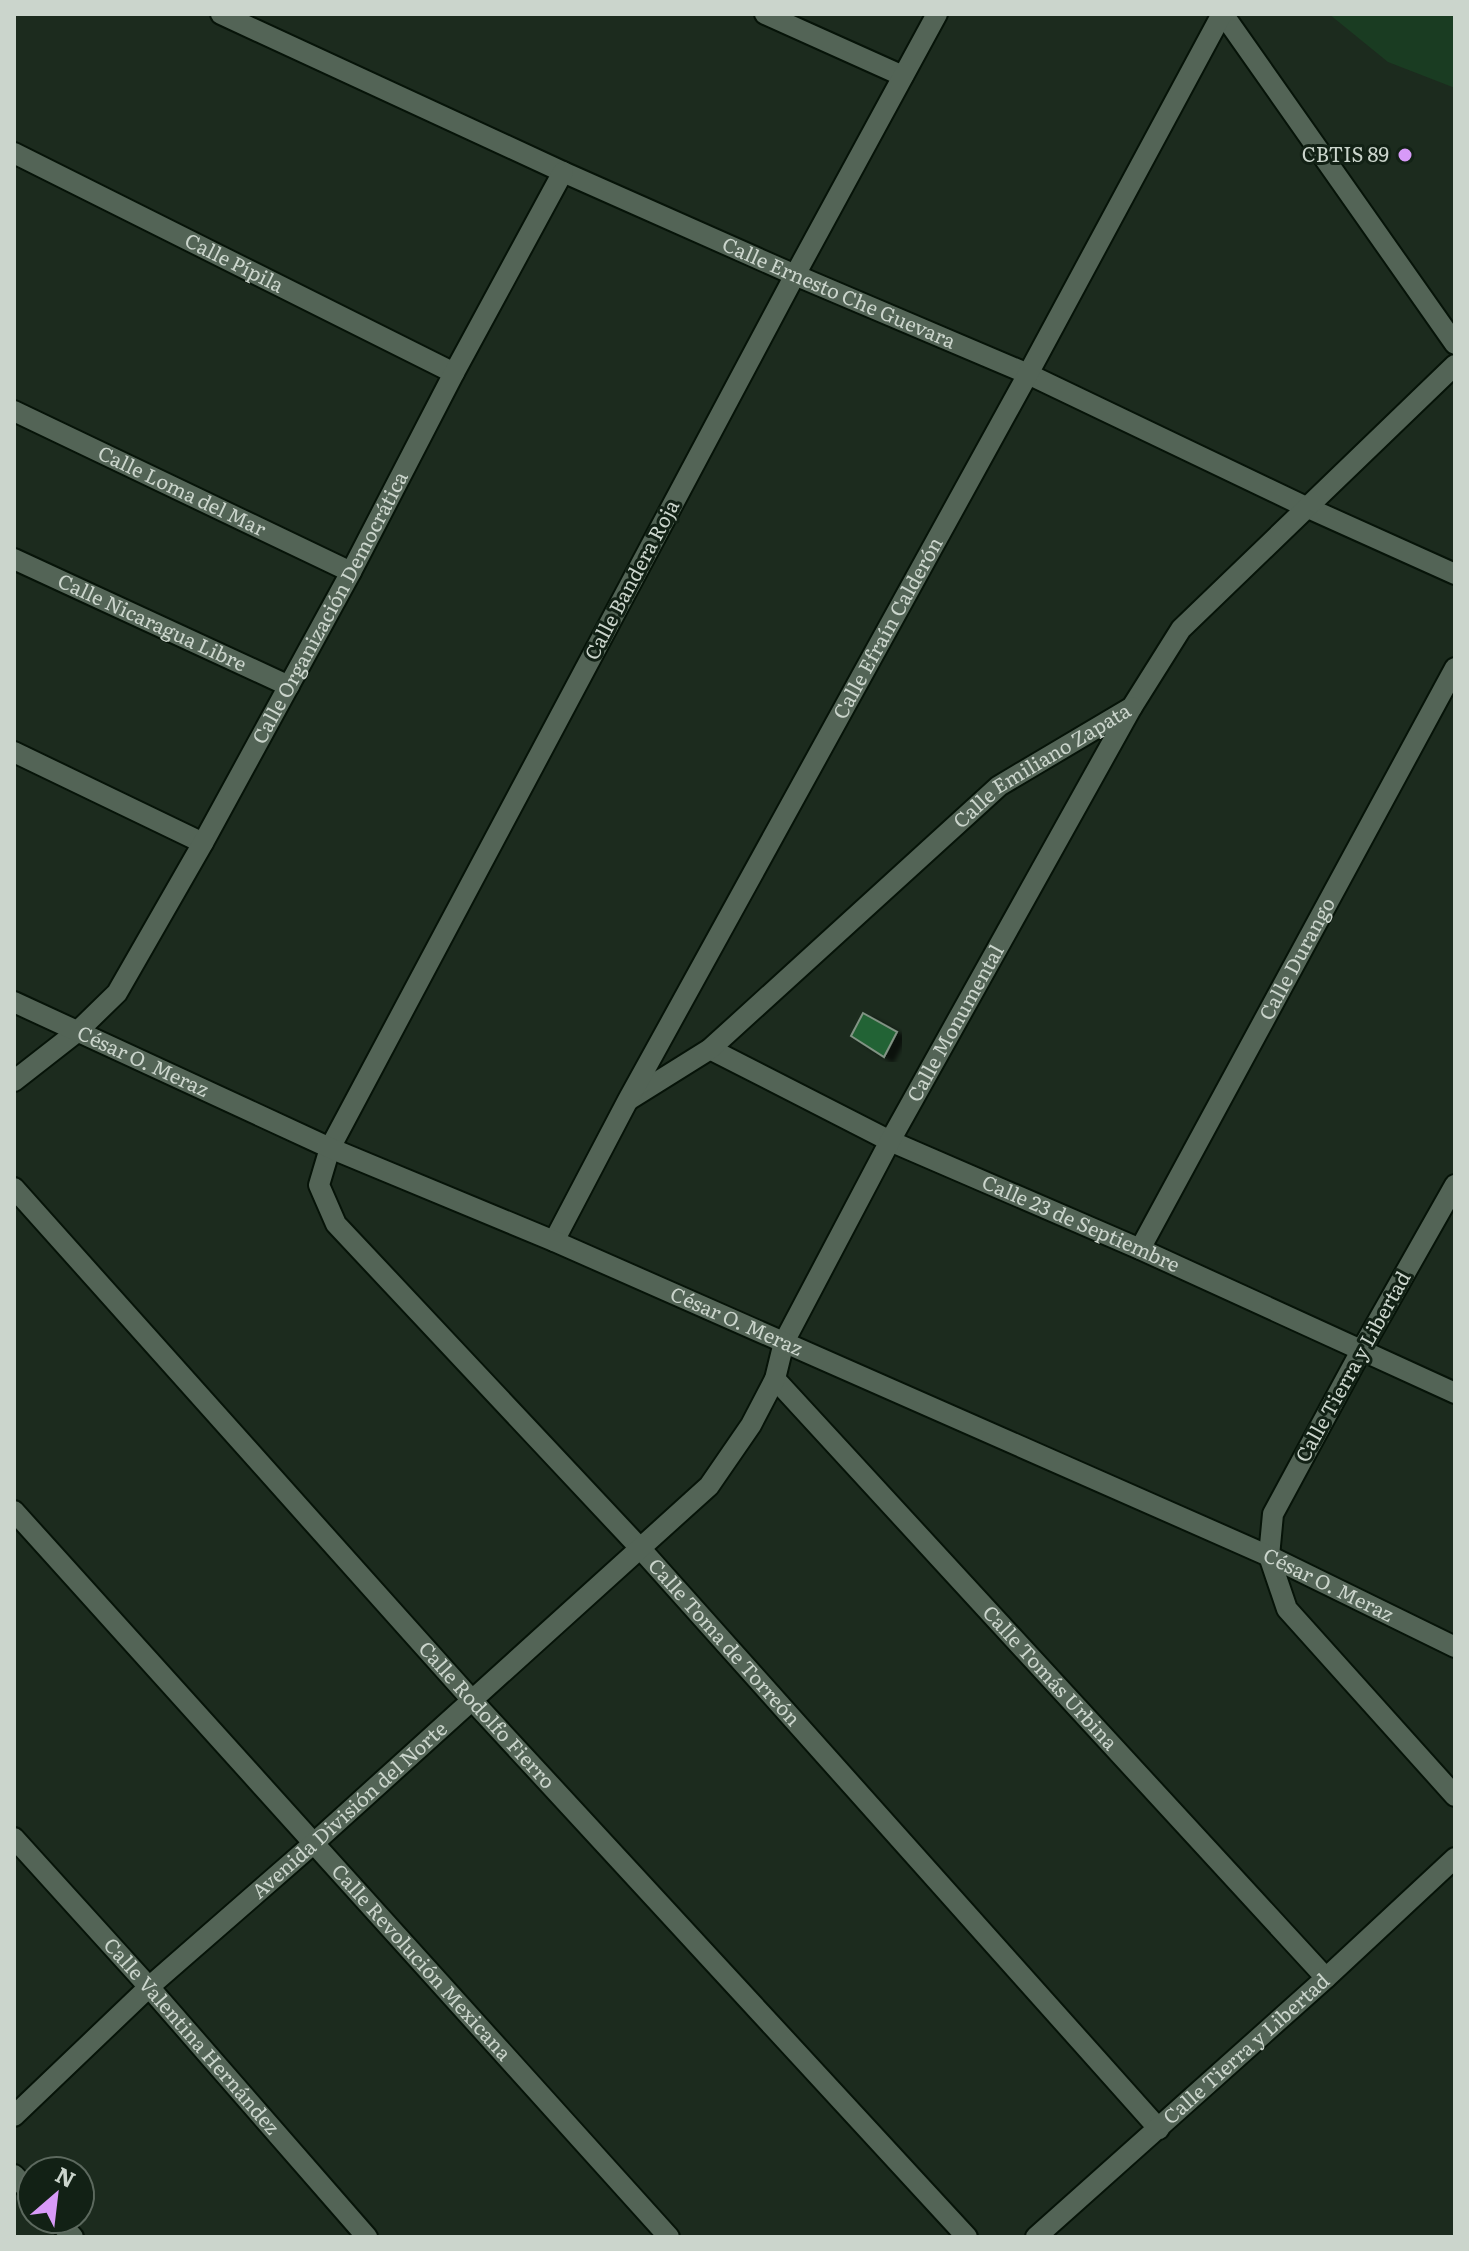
<svg xmlns="http://www.w3.org/2000/svg" width="1469" height="2251" viewBox="0 0 1469 2251" font-family="Literata,serif">
  <style>
    .green { fill: #1a3c22 }
    .building { fill: #236334; stroke: #819384; stroke-width: 2; filter: url(#shadow) }
    .lines { fill: none; stroke-linecap: round; stroke-linejoin: round }
    .minor-casing { stroke: #061308; stroke-width: 24 }
    .tertiary-casing { stroke: #061308; stroke-width: 24 }
    .minor { stroke: #536456; stroke-width: 20 }
    .tertiary { stroke: #536456; stroke-width: 20 }
    .poi-dot { fill: #d89af8; stroke: #122115; stroke-width: 3 }
    .labels { text-anchor: middle; stroke-width: 6; stroke-linejoin: round; paint-order: stroke }
    .poi-label { font-size: 20px; fill: #cbd5cc; stroke: #122115; text-anchor: end }
    .street-label { font-size: 20px; fill: #cbd5cc; stroke: #122115 }
  </style>
  <defs>
    <filter id="shadow"><feDropShadow dx="9" dy="5" stdDeviation="2" flood-color="#0009"/></filter>
  </defs>
  <rect width="100%" height="100%" fill="#1c2b1e"/>
  <polygon class="green" points="1329,14 1455,14 1455,88 1388,62"/>
  <polygon class="building" points="863,1013 897,1032 884,1057 851,1036"/>
  <g class="lines">
    <defs>
      <g id="minor">
        <path id="s1" d="M221,14l342,158 232,103 233,99 278,133 149,67"/>
        <polyline points="765,14 903,76"/>
        <path id="s2" d="M937,14l-142,261 -465,873 -11,37 17,39 304,324 519,581"/>
        <polyline points="1223,14 1455,344"/>
        <path id="s3" d="M14,153l440,220"/>
        <path id="s4" d="M14,411l337,161"/>
        <path id="s5" d="M14,559l275,127"/>
        <polyline points="14,752 203,843"/>
        <path id="s6" d="M710,1049l180,92 250,108 315,144"/>
        <path id="s7" d="M14,1081l64,-50 39,-38 86,-150 148,-271 103,-199 109,-201"/>
        <path id="s8" d="M630,1099l80,-50 289,-263 133,-79 49,-78 274,-264"/>
        <polyline points="1455,1185 1361,1351 1273,1514 1269,1556 1287,1609 1455,1796"/>
        <path id="s9" d="M14,1188l457,511 496,538"/>
        <path id="s10" d="M554,1241l74,-141 400,-726 194,-360"/>
        <path id="s11" d="M1140,1249l315,-581"/>
        <path id="s12" d="M775,1379l551,599"/>
        <path id="s13" d="M14,1511l655,726"/>
        <path id="s14" d="M14,1838l135,149 218,250"/>
        <path id="s15" d="M14,2116l135,-129 165,-144 395,-357 42,-61 24,-46 9,-37 106,-201 242,-434"/>
        <polyline points="14,2175 32,2194"/>
        <polyline points="56,2219 73,2237"/>
      </g>
      <g id="tertiary">
        <path id="s16" d="M14,1002l316,146 224,93 715,315 186,91"/>
        <path id="s17" d="M1036,2237l290,-259 129,-120"/>
      </g>
    </defs>
    <use href="#minor" class="minor-casing"/>
    <use href="#tertiary" class="tertiary-casing"/>
    <use href="#minor" class="minor"/>
    <use href="#tertiary" class="tertiary"/>
  </g>
  <circle class="poi-dot" cx="1405" cy="155" r="8"/>
  <g class="labels">
    <g class="poi-label">
      <text x="1389" y="162">CBTIS 89</text>
    </g>
    <g class="street-label">
      <text dy="7" stroke="none"><textPath href="#s3" startOffset="246">Calle Pípila</textPath></text>
      <text dy="7" stroke="none"><textPath href="#s1" startOffset="678">Calle Ernesto Che Guevara</textPath></text>
      <text dy="7" stroke="none"><textPath href="#s4" startOffset="186">Calle Loma del Mar</textPath></text>
      <text transform="translate(632 580) rotate(-62)" y="7">Calle Bandera Roja</text>
      <text dy="7" stroke="none"><textPath href="#s7" startOffset="576">Calle Organización Democrática</textPath></text>
      <text dy="7" stroke="none"><textPath href="#s5" startOffset="152">Calle Nicaragua Libre</textPath></text>
      <text dy="7" stroke="none"><textPath href="#s10" startOffset="698">Calle Efraín Calderón</textPath></text>
      <text dy="7" stroke="none"><textPath href="#s8" startOffset="532">Calle Emiliano Zapata</textPath></text>
      <text dy="7" stroke="none"><textPath href="#s11" startOffset="330">Calle Durango</textPath></text>
      <text dy="7" stroke="none"><textPath href="#s15" startOffset="1464">Calle Monumental</textPath></text>
      <text dy="7" stroke="none"><textPath href="#s16" startOffset="142">César O. Meraz</textPath></text>
      <text dy="7" stroke="none"><textPath href="#s6" startOffset="410">Calle 23 de Septiembre</textPath></text>
      <text dy="7" stroke="none"><textPath href="#s16" startOffset="790">César O. Meraz</textPath></text>
      <text transform="translate(1353 1367) rotate(-61)" y="7">Calle Tierra y Libertad</text>
      <text dy="7" stroke="none"><textPath href="#s16" startOffset="1438">César O. Meraz</textPath></text>
      <text dy="7" stroke="none"><textPath href="#s2" startOffset="1938">Calle Toma de Torreón</textPath></text>
      <text dy="7" stroke="none"><textPath href="#s12" startOffset="406">Calle Tomás Urbina</textPath></text>
      <text dy="7" stroke="none"><textPath href="#s9" startOffset="708">Calle Rodolfo Fierro</textPath></text>
      <text dy="7" stroke="none"><textPath href="#s15" startOffset="454">Avenida División del Norte</textPath></text>
      <text dy="7" stroke="none"><textPath href="#s13" startOffset="608">Calle Revolución Mexicana</textPath></text>
      <text dy="7" stroke="none"><textPath href="#s14" startOffset="266">Calle Valentina Hernández</textPath></text>
      <text dy="7" stroke="none"><textPath href="#s17" startOffset="282">Calle Tierra y Libertad</textPath></text>
    </g>
  </g>
  <rect width="1469" height="2251" fill="none" stroke="#cbd5cc" stroke-width="32"/>
  <g transform="translate(56 2195) rotate(28)"><circle r="38" fill="#122115" stroke="#5c695e" stroke-width="2"/>
  <path d="M0-6L14 30L0 20L-14 30Z" fill="#d89af8"/>
  <text y="-12" font-size="22" font-weight="bold" text-anchor="middle" fill="#cbd5cc">N</text>
  </g>
</svg>
